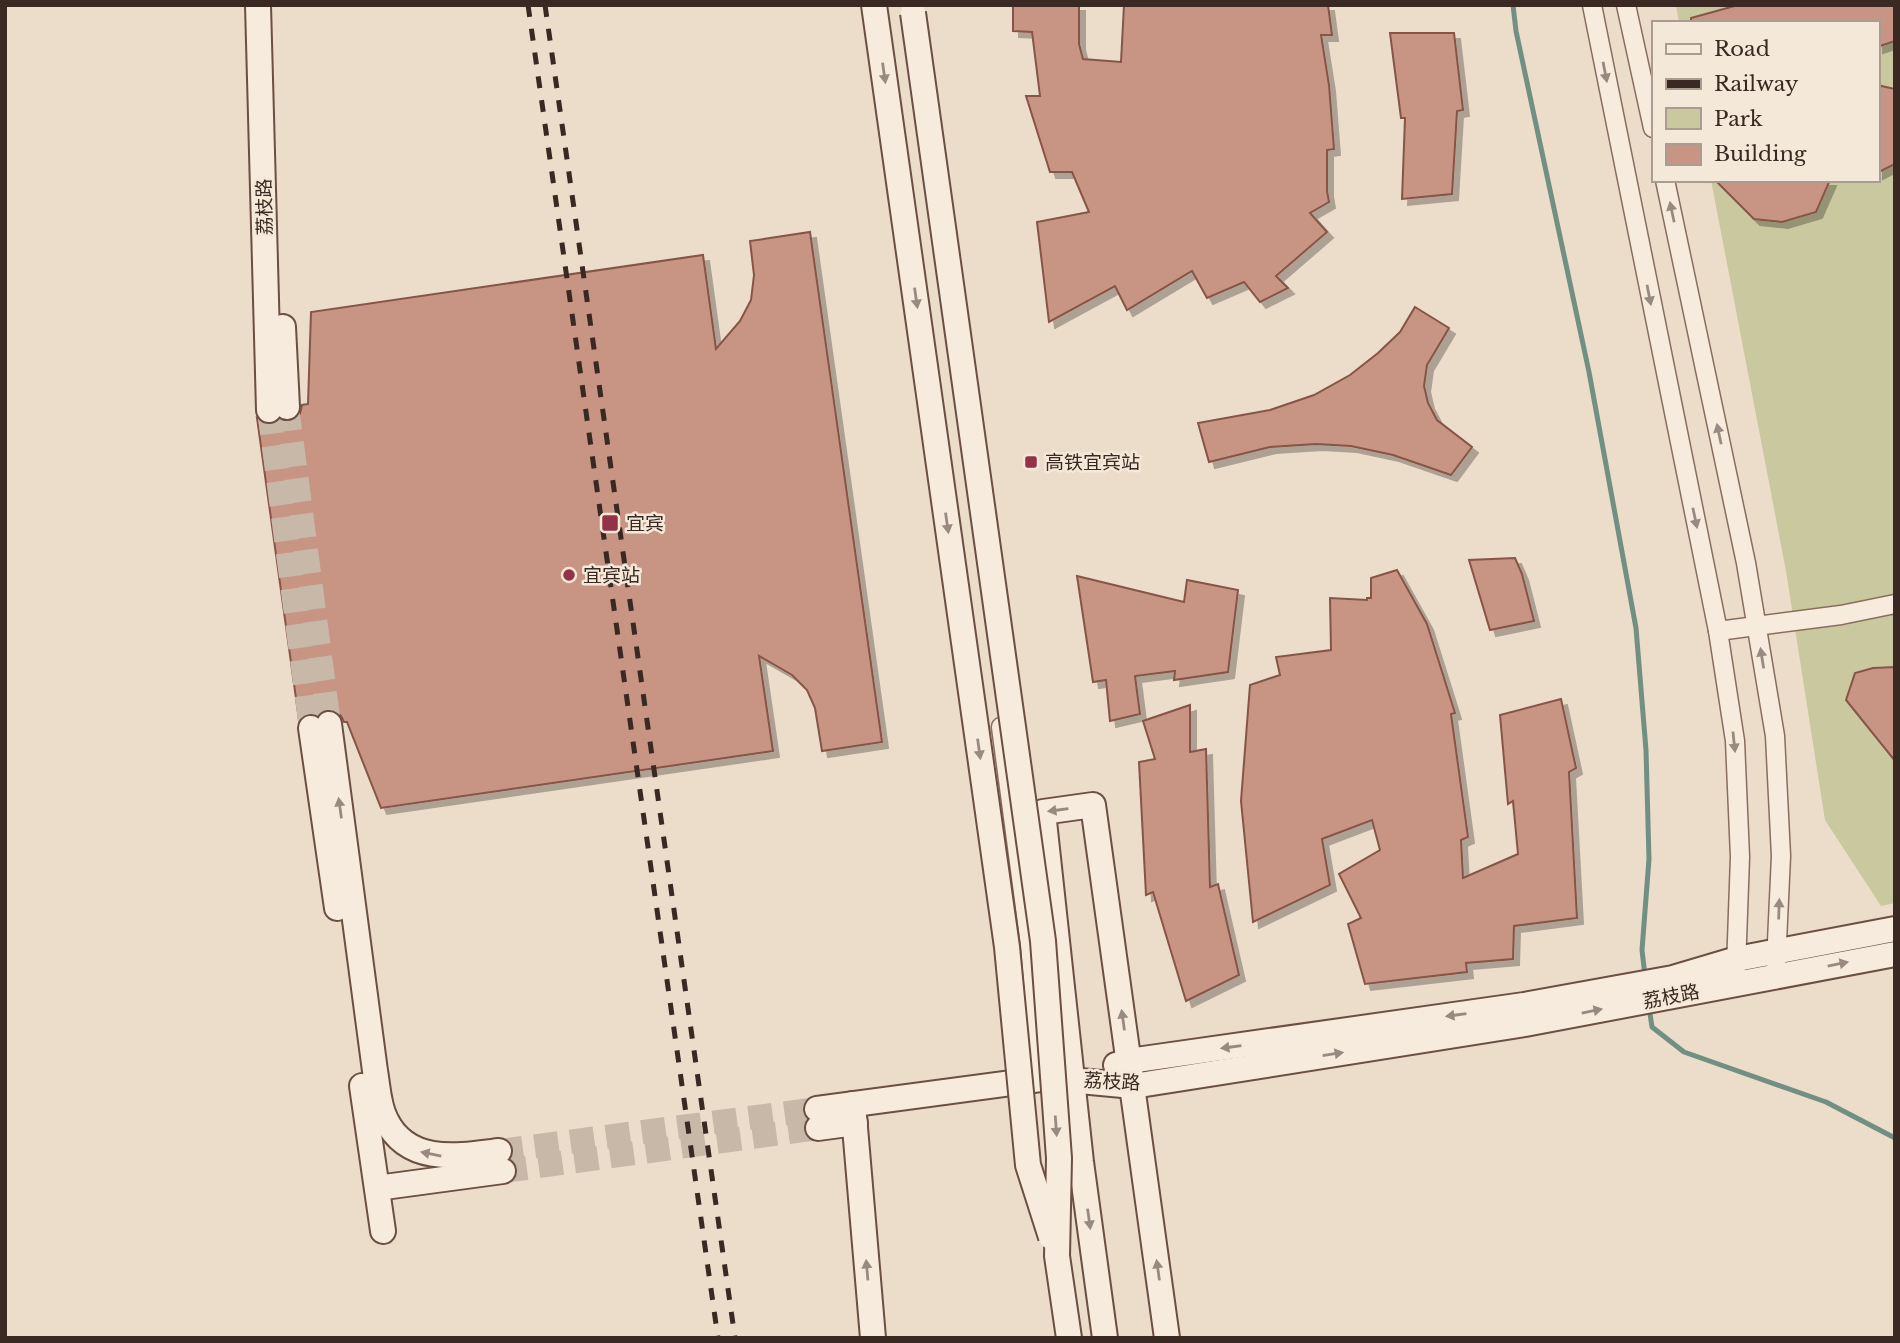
<svg xmlns="http://www.w3.org/2000/svg" width="1900" height="1343" viewBox="0 0 1900 1343" font-family="'Libre Baskerville','Noto Sans SC',serif">
  <style>
    .green { fill: #cac89e }
    .lines { fill: none; stroke-linecap: round; stroke-linejoin: round }
    .stream { stroke: #718f83; stroke-width: 5 }
    .building { fill: #c89483; stroke: #865547; stroke-width: 2; filter: url(#shadow) }
    .secondary-tunnel { stroke: #c8b8a8; stroke-width: 24; stroke-dasharray: 24 12; stroke-linecap: butt }
    .street-casing { stroke: #886e5f; stroke-width: 21 }
    .secondary-casing { stroke: #6a4f42; stroke-width: 28 }
    .street { stroke: #f7ebdd; stroke-width: 18 }
    .secondary { stroke: #f7ebdd; stroke-width: 24 }
    .rail { stroke: #3a2922; stroke-width: 5; stroke-dasharray: 12 12; stroke-linecap: butt }
    .secondary-bridge-casing { stroke: #6a4f42; stroke-width: 28; stroke-linecap: butt }
    .secondary-bridge { stroke: #f7ebdd; stroke-width: 24 }
    .oneway { fill: #988a80 }
    .poi-dot { fill: #933345; stroke: #f4e8d9; stroke-width: 2.5 }
    .labels { text-anchor: middle; stroke-width: 5; stroke-linejoin: round; paint-order: stroke }
    .street-label { font-size: 19px; fill: #3a2922; stroke: #f4e8d9 }
    .poi-label { font-size: 19px; fill: #3a2922; stroke: #f4e8d9; text-anchor: start }
  </style>
  <defs>
    <filter id="shadow"><feDropShadow dx="6" dy="6" stdDeviation="0" flood-color="#0004"/></filter>
  </defs>
  <rect width="100%" height="100%" fill="#ecdcca"/>
  <polygon class="green" points="1676,5 1895,5 1895,903 1881,906 1825,820 1786,571 1711,180 1877,180 1877,23 1679,23"/>
  <g class="lines">
    <g class="stream">
      <polyline points="1513,5 1516,31 1589,372 1636,628 1646,750 1649,859 1642,950 1645,976"/>
      <polyline points="1649,1007 1652,1027 1684,1052 1826,1102 1895,1138"/>
    </g>
  </g>
  <g class="building">
    <polygon points="1013,5 1079,5 1079,44 1083,59 1121,62 1124,5 1328,5 1332,35 1321,35 1329,85 1334,149 1327,150 1327,191 1329,202 1310,213 1327,232 1276,276 1288,288 1260,302 1244,282 1207,298 1192,271 1127,310 1115,286 1049,322 1037,222 1089,212 1072,172 1050,172 1026,96 1040,96 1032,32 1013,31"/>
    <polygon points="1738,5 1895,5 1895,41 1877,47 1877,23 1691,23 1691,18"/>
    <polygon points="1390,33 1454,33 1463,110 1457,111 1452,194 1402,199 1405,118 1401,118"/>
    <polygon points="1877,85 1895,89 1895,164 1877,173"/>
    <polygon points="1715,180 1830,180 1816,212 1782,222 1754,219"/>
    <polygon points="810,232 882,742 822,751 815,708 807,690 792,675 759,656 773,751 381,808 347,722 344,722 341,716 335,711 328,709 318,715 308,713 299,720 257,418 269,425 280,420 288,422 300,414 302,405 308,404 311,312 703,255 716,349 740,321 751,300 754,275 750,241"/>
    <polygon points="1415,307 1449,328 1427,365 1424,386 1428,403 1437,420 1472,447 1451,475 1393,455 1351,446 1316,444 1270,447 1209,462 1198,423 1270,410 1314,395 1350,375 1378,353 1400,332"/>
    <polygon points="1515,558 1522,574 1534,621 1490,630 1469,560"/>
    <polygon points="1397,570 1427,624 1455,713 1451,714 1468,837 1461,840 1463,878 1518,854 1513,801 1508,804 1500,715 1561,699 1576,768 1569,772 1577,918 1514,926 1513,959 1466,963 1467,972 1365,984 1348,924 1361,918 1339,874 1380,850 1372,820 1322,839 1330,885 1253,922 1241,801 1250,685 1280,675 1276,657 1331,650 1330,598 1367,600 1367,598 1371,598 1371,578"/>
    <polygon points="1077,576 1184,602 1187,580 1238,590 1228,672 1174,680 1175,671 1135,676 1140,714 1110,721 1106,680 1093,682"/>
    <polygon points="1895,667 1895,761 1846,700 1855,673 1873,668"/>
    <polygon points="1190,705 1190,752 1206,749 1210,887 1218,884 1239,975 1186,1001 1153,892 1146,895 1139,762 1155,759 1143,721"/>
  </g>
  <g class="lines">
    <g class="secondary-tunnel">
      <polyline points="287,407 329,724"/>
      <polyline points="269,410 311,728"/>
      <polyline points="499,1151 817,1109"/>
      <polyline points="503,1171 818,1128"/>
    </g>
    <defs>
      <g id="street">
        <polyline points="1592,5 1718,631 1735,741 1740,857 1736,968"/>
        <polyline points="1626,5 1653,128"/>
        <polyline points="1665,180 1746,563 1775,736 1781,856 1776,963"/>
        <polyline points="1718,631 1841,615 1895,604"/>
        <polyline points="1001,727 1030,945 1041,1079"/>
      </g>
      <g id="secondary">
        <polyline points="258,5 269,410"/>
        <polyline points="283,327 287,407"/>
        <path d="M329,724l46,347c3,16 3,34 11,49 22,45 72,36 113,31"/>
        <polyline points="311,728 337,908"/>
        <polyline points="1116,1065 1129,1061 1524,1005 1673,978 1737,959 1895,929"/>
        <polyline points="362,1086 383,1231"/>
        <polyline points="853,1104 873,1338"/>
        <polyline points="817,1109 1048,1078 1133,1086 1525,1024 1895,954"/>
        <polyline points="818,1128 855,1123"/>
        <polyline points="377,1188 503,1171"/>
        <polyline points="1105,1338 1081,1162 1043,812 1093,805 1167,1338"/>
      </g>
    </defs>
    <use href="#street" class="street-casing"/>
    <use href="#secondary" class="secondary-casing"/>
    <use href="#street" class="street"/>
    <use href="#secondary" class="secondary"/>
    <g class="rail">
      <polyline points="528,5 718,1338"/>
      <polyline points="545,5 735,1338"/>
    </g>
    <defs>
      <g id="secondary-bridge">
        <polyline points="874,5 1007,947 1028,1165 1051,1237"/>
        <polyline points="913,13 1043,941 1059,1158 1057,1256 1069,1338"/>
      </g>
    </defs>
    <use href="#secondary-bridge" class="secondary-bridge-casing"/>
    <use href="#secondary-bridge" class="secondary-bridge"/>
  </g>
  <defs><path id="oneway-solid" d="M-6-.8H1V-3.2L6.5 0L1 3.2V.8H-6Z" transform="scale(1.75)"/></defs>
  <g class="oneway">
    <use href="#oneway-solid" transform="translate(1605 72) rotate(79)"/>
    <use href="#oneway-solid" transform="translate(884 73) rotate(82)"/>
    <use href="#oneway-solid" transform="translate(1672 212) rotate(-102)"/>
    <use href="#oneway-solid" transform="translate(1649 295) rotate(79)"/>
    <use href="#oneway-solid" transform="translate(916 298) rotate(82)"/>
    <use href="#oneway-solid" transform="translate(1719 434) rotate(-102)"/>
    <use href="#oneway-solid" transform="translate(1695 518) rotate(78)"/>
    <use href="#oneway-solid" transform="translate(947 523) rotate(82)"/>
    <use href="#oneway-solid" transform="translate(1762 658) rotate(-99)"/>
    <use href="#oneway-solid" transform="translate(1734 742) rotate(84)"/>
    <use href="#oneway-solid" transform="translate(979 749) rotate(82)"/>
    <use href="#oneway-solid" transform="translate(340 808) rotate(-98)"/>
    <use href="#oneway-solid" transform="translate(1058 810) rotate(172)"/>
    <use href="#oneway-solid" transform="translate(1779 909) rotate(-88)"/>
    <use href="#oneway-solid" transform="translate(1838 964) rotate(-11)"/>
    <use href="#oneway-solid" transform="translate(1592 1011) rotate(-11)"/>
    <use href="#oneway-solid" transform="translate(1456 1015) rotate(172)"/>
    <use href="#oneway-solid" transform="translate(1123 1020) rotate(-98)"/>
    <use href="#oneway-solid" transform="translate(1231 1047) rotate(172)"/>
    <use href="#oneway-solid" transform="translate(1333 1054) rotate(-9)"/>
    <use href="#oneway-solid" transform="translate(1056 1126) rotate(86)"/>
    <use href="#oneway-solid" transform="translate(431 1154) rotate(-168)"/>
    <use href="#oneway-solid" transform="translate(1089 1219) rotate(82)"/>
    <use href="#oneway-solid" transform="translate(867 1270) rotate(-95)"/>
    <use href="#oneway-solid" transform="translate(1158 1270) rotate(-98)"/>
  </g>
  <g class="poi-dot">
    <rect x="1024" y="455" width="14" height="14" rx="3.5"/>
    <rect x="601" y="514" width="18" height="18" rx="3.5"/>
    <circle cx="569" cy="575" r="7"/>
  </g>
  <g class="labels">
    <g class="street-label">
      <text transform="translate(264 207) rotate(-91)" y="7">荔枝路</text>
      <text transform="translate(1671 996) rotate(-11)" y="7">荔枝路</text>
      <text transform="translate(1112 1081) rotate(3)" y="7">荔枝路</text>
    </g>
    <g class="poi-label">
      <text x="1045" y="469">高铁宜宾站</text>
      <text x="626" y="530">宜宾</text>
      <text x="583" y="582">宜宾站</text>
    </g>
  </g>
  <rect width="1900" height="1343" fill="none" stroke="#3a2922" stroke-width="14"/>
  <rect x="1652" y="21" width="228" height="161" fill="#f4e8d9" stroke="#aa9c90" stroke-width="2"/>
  <rect x="1666" y="44" width="35" height="10" fill="#f7ebdd" stroke="#aa9c90" stroke-width="2"/>
  <text x="1714" y="56" font-size="21" fill="#3a2922">Road</text>
  <rect x="1666" y="79" width="35" height="10" fill="#3a2922" stroke="#aa9c90" stroke-width="2"/>
  <text x="1714" y="91" font-size="21" fill="#3a2922">Railway</text>
  <rect x="1666" y="108" width="35" height="21" fill="#cac89e" stroke="#aa9c90" stroke-width="2"/>
  <text x="1714" y="126" font-size="21" fill="#3a2922">Park</text>
  <rect x="1666" y="144" width="35" height="21" fill="#c89483" stroke="#aa9c90" stroke-width="2"/>
  <text x="1714" y="161" font-size="21" fill="#3a2922">Building</text>
</svg>
